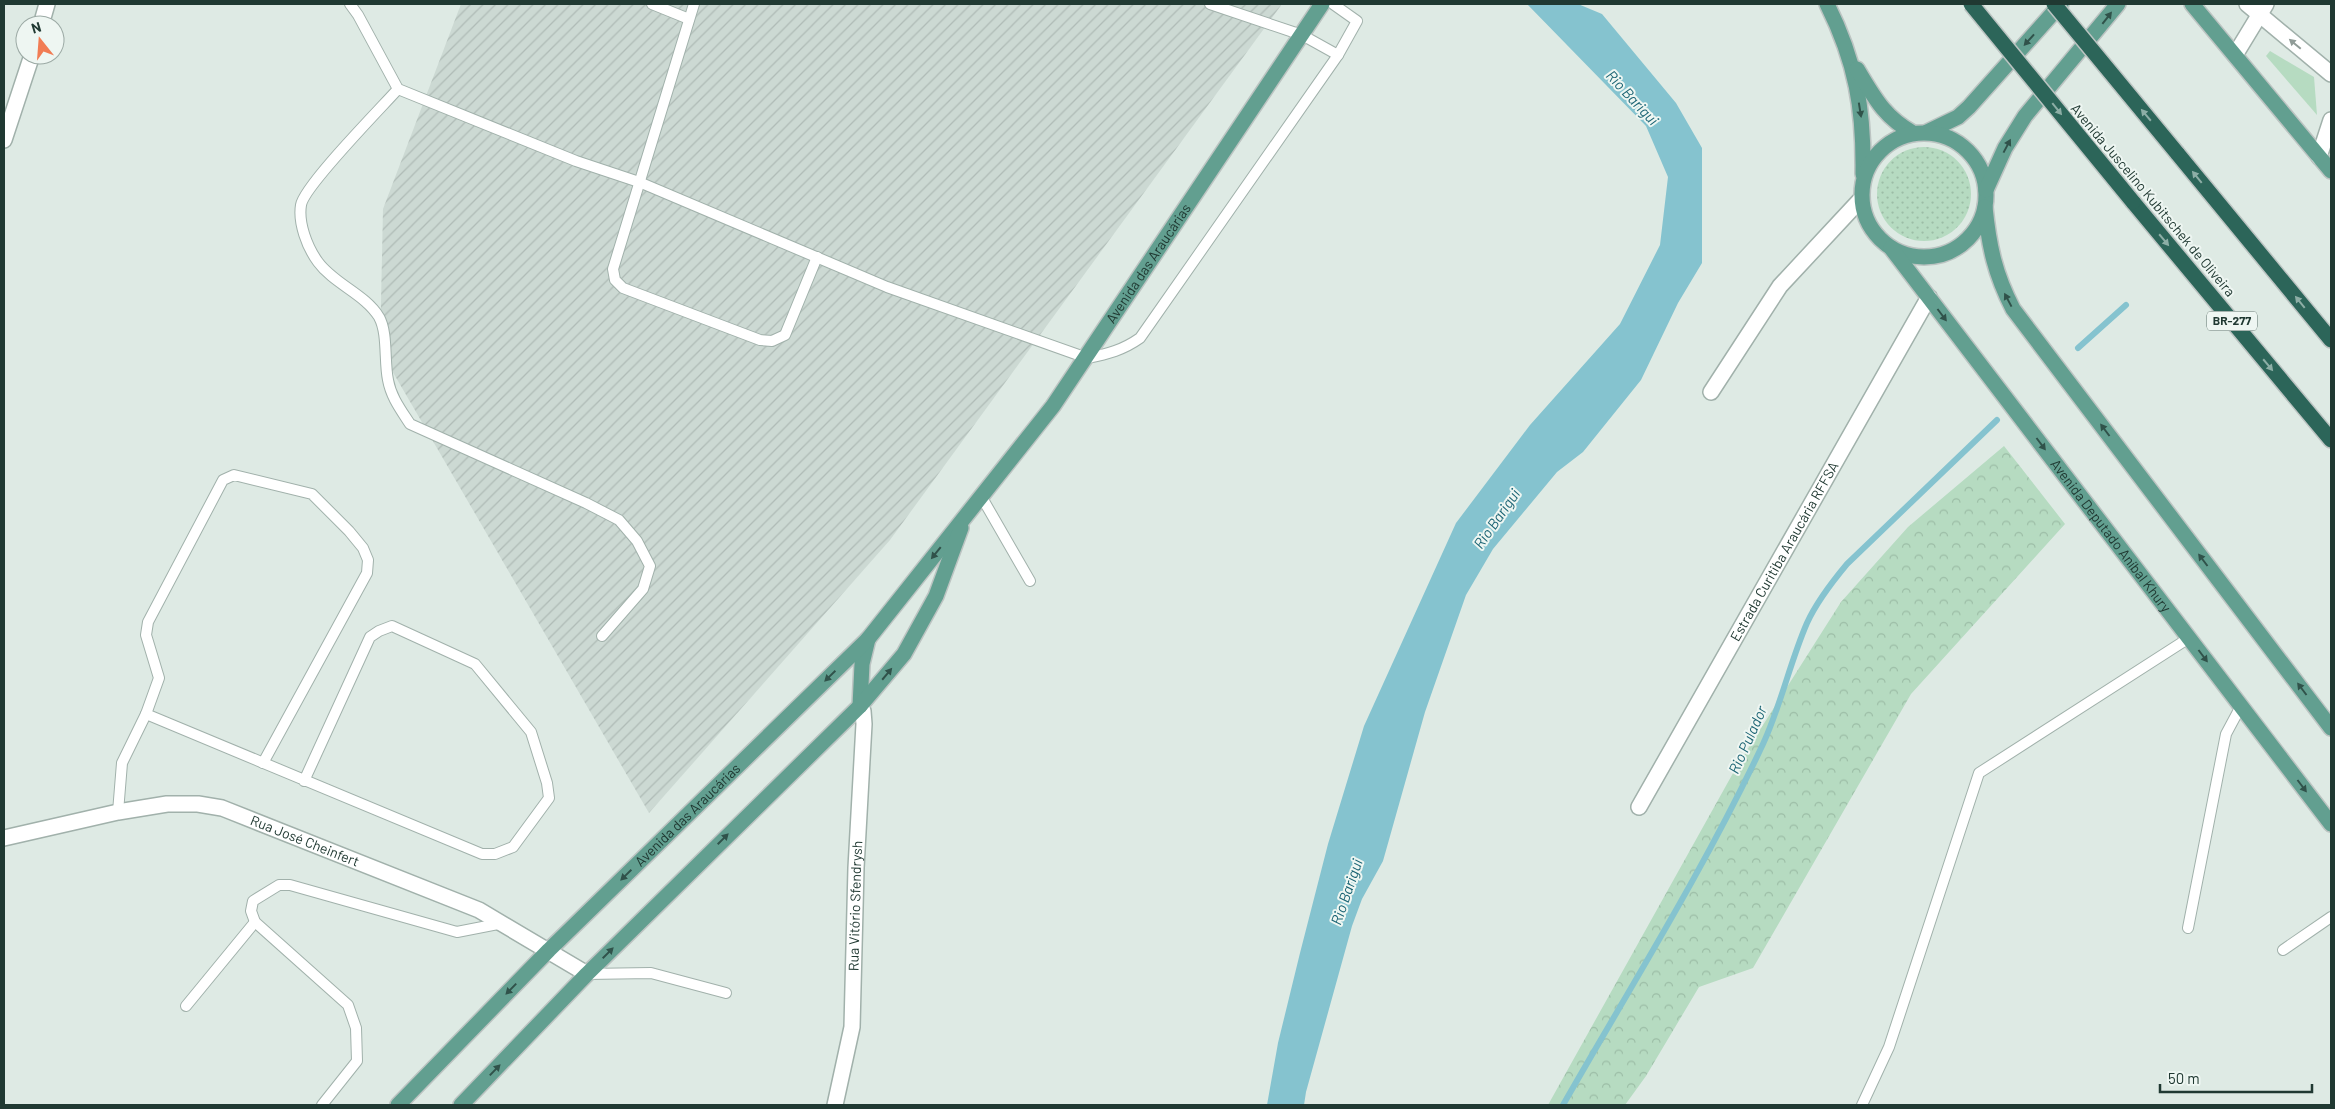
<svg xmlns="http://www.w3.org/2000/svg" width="2335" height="1109" viewBox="0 0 2335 1109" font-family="Barlow,sans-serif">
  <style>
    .industrial { fill: url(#industrial-furrows) }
    .grass { fill: url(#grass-dots) }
    .forest { fill: url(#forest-crowns) }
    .park { fill: #b6dbc1 }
    .water { fill: #85c3cf }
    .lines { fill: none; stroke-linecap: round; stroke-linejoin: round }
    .stream { stroke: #85c3cf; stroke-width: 6 }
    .service-casing { stroke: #a1b1ab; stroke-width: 12 }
    .minor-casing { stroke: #a1b1ab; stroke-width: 18 }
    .tertiary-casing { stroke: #a1b1ab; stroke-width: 18 }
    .primary-casing { stroke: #bcc4c2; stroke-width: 18 }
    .motorway-casing { stroke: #bcc4c2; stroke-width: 18 }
    .service { stroke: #fff; stroke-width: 10 }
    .minor { stroke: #fff; stroke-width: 15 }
    .tertiary { stroke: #fff; stroke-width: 15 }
    .primary { stroke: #629f90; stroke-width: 15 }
    .motorway { stroke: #2c6559; stroke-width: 15 }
    .motorway-bridge-casing { stroke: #bcc4c2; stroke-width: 18; stroke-linecap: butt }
    .motorway-bridge { stroke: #2c6559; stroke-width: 15 }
    .oneway { fill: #30524a }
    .oneway2 { fill: #909c98 }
    .oneway3 { fill: #8daea6 }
    .labels { text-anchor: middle; stroke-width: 4; stroke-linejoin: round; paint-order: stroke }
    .shield { fill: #eef6f2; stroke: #5e726c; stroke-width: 1 }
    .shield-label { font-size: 12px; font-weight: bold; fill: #203932 }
    .street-label { font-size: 14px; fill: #203932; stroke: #eef6f2 }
    .water-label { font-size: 15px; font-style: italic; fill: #1b6474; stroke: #eef6f2 }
  </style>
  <defs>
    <pattern id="industrial-furrows" width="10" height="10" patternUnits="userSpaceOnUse" patternTransform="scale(1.25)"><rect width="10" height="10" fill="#ccd9d3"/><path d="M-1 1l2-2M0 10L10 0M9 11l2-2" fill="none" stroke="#afbbb6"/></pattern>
    <pattern id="grass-dots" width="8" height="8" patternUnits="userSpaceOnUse" patternTransform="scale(1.25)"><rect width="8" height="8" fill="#b6dbc1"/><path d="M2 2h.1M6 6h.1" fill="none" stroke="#9cbda6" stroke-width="1.8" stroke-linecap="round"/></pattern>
    <pattern id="forest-crowns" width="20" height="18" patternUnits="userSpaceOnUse" patternTransform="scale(1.25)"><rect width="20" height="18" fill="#b6dbc1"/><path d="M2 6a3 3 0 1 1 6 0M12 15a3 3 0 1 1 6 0" fill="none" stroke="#9cbda6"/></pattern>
  </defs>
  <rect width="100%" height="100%" fill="#deeae4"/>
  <polygon class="industrial" points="461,4 1282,4 890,540 649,813 380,350 383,209"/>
  <circle class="grass" cx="1924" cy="194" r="47"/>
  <polygon class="forest" points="2004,446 2065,524 1911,694 1753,968 1699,987 1646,1076 1625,1105 1548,1105 1737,766 1841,602 1908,527"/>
  <polygon class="park" points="2270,51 2314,77 2317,115 2266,56"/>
  <polygon class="water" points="1527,4 1578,4 1602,14 1676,103 1702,148 1702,263 1678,303 1641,380 1583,452 1557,472 1493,549 1466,595 1425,712 1383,861 1362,899 1352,926 1306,1092 1304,1105 1267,1105 1278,1043 1300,953 1328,844 1364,726 1456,523 1530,425 1620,324 1660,245 1668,177 1646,126"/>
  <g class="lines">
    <g class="stream">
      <polyline points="2078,348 2126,305"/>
      <path d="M1563,1105c68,-119 142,-237 200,-361 18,-39 27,-82 44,-121 10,-22 25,-41 40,-59l150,-144"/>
    </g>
    <defs>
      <g id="service">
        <path d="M350,4l8,11 40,74 178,72 63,21 248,105 200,71c21,-4 36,-8 53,-20l198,-283 19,-34 -24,-17"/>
        <polyline points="652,4 689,19"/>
        <polyline points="694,4 613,269 615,280 623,288 760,340 772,341 785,335 817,257"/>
        <polyline points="1210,4 1302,35 1338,55"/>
        <path d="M398,89c-17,19 -94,97 -97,116 -3,18 6,42 17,57 16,22 47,32 61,55 9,16 5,44 9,63 3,17 13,30 22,44l176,79 33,17 18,21 13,25 -7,23 -41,47"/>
        <polyline points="981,496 1030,581"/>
        <path d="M146,714c112,47 224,94 336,140h13l18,-7 36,-49 -2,-15 -16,-51 -56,-68 -83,-38 -13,5 -9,6 -66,144"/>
        <polyline points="118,812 122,763 146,714 159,678 146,635 148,622 223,480 234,475 312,494 349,531 363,548 368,560 367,573 263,763"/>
        <polyline points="2188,928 2226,734 2241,706"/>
        <polyline points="2283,950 2331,917"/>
        <polyline points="587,974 651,973 726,993"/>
        <polyline points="186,1006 255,922"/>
        <polyline points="322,1105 357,1061 356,1028 348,1005 255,922 251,911 253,901 279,885 290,885 457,932 503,923"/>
        <polyline points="1862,1105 1889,1047 1979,773 2189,638"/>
      </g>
      <g id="minor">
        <polyline points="2247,4 2331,74"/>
        <polyline points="41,25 47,4"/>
        <polyline points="2235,55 2266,4"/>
        <polyline points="4,140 32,55"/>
        <polyline points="2319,157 2331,120"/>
        <polyline points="1711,392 1780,286 1861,199"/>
        <path id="s1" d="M1639,807l290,-510"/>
        <path id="s2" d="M835,1105l17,-78 4,-159 8,-144 -1,-13 -3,-5"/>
      </g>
      <g id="tertiary">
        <path id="s3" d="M4,838l114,-26 49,-8h31l24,4 257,102 108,64"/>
      </g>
      <g id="primary">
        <path d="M1827,4c29,58 37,105 36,170"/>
        <polyline points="2192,4 2331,171"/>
        <path d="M1857,69c17,28 27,48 56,64"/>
        <polyline points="1927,132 1958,117 1969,107 2061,4"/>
        <circle cx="1924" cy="195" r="62"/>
        <polyline points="1986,190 2005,148 2025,116 2118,4"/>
        <path d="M1985,207c4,40 10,67 28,102l318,419"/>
        <path id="s4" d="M1891,248l440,576"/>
        <polyline points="860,706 862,664 868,639"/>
        <path id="s5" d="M398,1105l151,-155 319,-311 185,-233 269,-402"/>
        <polyline points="461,1105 587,974 860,706 904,654 936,596 961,528"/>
      </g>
      <g id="motorway">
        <polyline points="2177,153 2331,340"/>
        <polyline points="2133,202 2331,440"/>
      </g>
    </defs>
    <use href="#service" class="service-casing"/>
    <use href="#minor" class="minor-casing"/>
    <use href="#tertiary" class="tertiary-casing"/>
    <use href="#primary" class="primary-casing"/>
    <use href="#motorway" class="motorway-casing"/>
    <use href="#service" class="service"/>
    <use href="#minor" class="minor"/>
    <use href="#tertiary" class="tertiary"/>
    <use href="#primary" class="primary"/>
    <use href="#motorway" class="motorway"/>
    <defs>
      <g id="motorway-bridge">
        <polyline points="1971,4 2133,202"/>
        <polyline points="2054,4 2177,153"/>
      </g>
    </defs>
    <use href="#motorway-bridge" class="motorway-bridge-casing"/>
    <use href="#motorway-bridge" class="motorway-bridge"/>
  </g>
  <defs><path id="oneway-solid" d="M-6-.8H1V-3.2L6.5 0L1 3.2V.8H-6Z" transform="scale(1.25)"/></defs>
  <g class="oneway">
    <use href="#oneway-solid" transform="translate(2107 18) rotate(-52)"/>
    <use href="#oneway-solid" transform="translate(2029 40) rotate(132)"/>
    <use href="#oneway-solid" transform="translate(1860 110) rotate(81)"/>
    <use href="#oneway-solid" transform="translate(2007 146) rotate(-62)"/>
    <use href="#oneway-solid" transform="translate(2008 300) rotate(-118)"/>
    <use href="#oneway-solid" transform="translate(1942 315) rotate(53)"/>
    <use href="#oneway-solid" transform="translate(2105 430) rotate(-127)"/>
    <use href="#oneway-solid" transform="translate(2041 444) rotate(53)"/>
    <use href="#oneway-solid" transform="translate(936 553) rotate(129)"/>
    <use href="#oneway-solid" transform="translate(2203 560) rotate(-127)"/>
    <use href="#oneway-solid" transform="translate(2203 656) rotate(53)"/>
    <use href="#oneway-solid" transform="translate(887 674) rotate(-50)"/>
    <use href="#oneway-solid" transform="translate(830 676) rotate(136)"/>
    <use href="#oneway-solid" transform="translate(2302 689) rotate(-127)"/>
    <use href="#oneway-solid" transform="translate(2302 786) rotate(53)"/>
    <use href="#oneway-solid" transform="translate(723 839) rotate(-45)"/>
    <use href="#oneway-solid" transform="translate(626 875) rotate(136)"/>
    <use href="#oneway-solid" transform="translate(608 953) rotate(-45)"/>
    <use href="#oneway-solid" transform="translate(511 989) rotate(134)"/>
    <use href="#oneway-solid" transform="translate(495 1070) rotate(-46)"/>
  </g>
  <use class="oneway2" href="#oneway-solid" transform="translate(2295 44) rotate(-140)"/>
  <g class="oneway3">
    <use href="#oneway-solid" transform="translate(2057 109) rotate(51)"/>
    <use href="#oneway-solid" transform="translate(2146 115) rotate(-130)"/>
    <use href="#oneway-solid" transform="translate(2197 177) rotate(-129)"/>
    <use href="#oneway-solid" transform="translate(2164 240) rotate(50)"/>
    <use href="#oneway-solid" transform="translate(2300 302) rotate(-129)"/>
    <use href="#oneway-solid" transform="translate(2268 365) rotate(50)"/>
  </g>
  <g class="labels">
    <rect class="shield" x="2207" y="311.5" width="50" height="19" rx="4"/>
    <g class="shield-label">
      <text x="2232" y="325">BR-277</text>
    </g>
    <g class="street-label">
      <text transform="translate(2153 200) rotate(50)" y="5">Avenida Juscelino Kubitschek de Oliveira</text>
      <text dy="5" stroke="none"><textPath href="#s5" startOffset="1131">Avenida das Araucárias</textPath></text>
      <text dy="5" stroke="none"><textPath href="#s4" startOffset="362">Avenida Deputado Aníbal Khury</textPath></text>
      <text dy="5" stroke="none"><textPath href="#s1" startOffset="294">Estrada Curitiba Araucária RFFSA</textPath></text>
      <text dy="5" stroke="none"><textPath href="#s5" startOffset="410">Avenida das Araucárias</textPath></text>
      <text dy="5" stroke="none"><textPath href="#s3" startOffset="311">Rua José Cheinfert</textPath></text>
      <text dy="5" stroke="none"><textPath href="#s2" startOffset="201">Rua Vitório Sfendrysh</textPath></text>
    </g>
    <g class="water-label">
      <text transform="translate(1632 98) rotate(47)" y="5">Rio Barigui</text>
      <text transform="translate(1497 519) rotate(-55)" y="5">Rio Barigui</text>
      <text transform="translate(1748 740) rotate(-66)" y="5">Rio Pulador</text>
      <text transform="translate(1347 892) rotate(-71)" y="5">Rio Barigui</text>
    </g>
  </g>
  <rect width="2335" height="1109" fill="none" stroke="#203932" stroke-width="10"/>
  <g transform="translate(40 40) rotate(343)"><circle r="24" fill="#eef6f2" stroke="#9caaa5"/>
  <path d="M0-4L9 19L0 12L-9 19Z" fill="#f17c54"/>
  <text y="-8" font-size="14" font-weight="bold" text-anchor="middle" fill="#203932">N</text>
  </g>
  <path d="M2160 1084v8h152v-8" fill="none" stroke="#203932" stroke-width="2.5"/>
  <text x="2168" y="1084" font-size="15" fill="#203932" stroke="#eef6f2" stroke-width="4" paint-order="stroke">50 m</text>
</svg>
